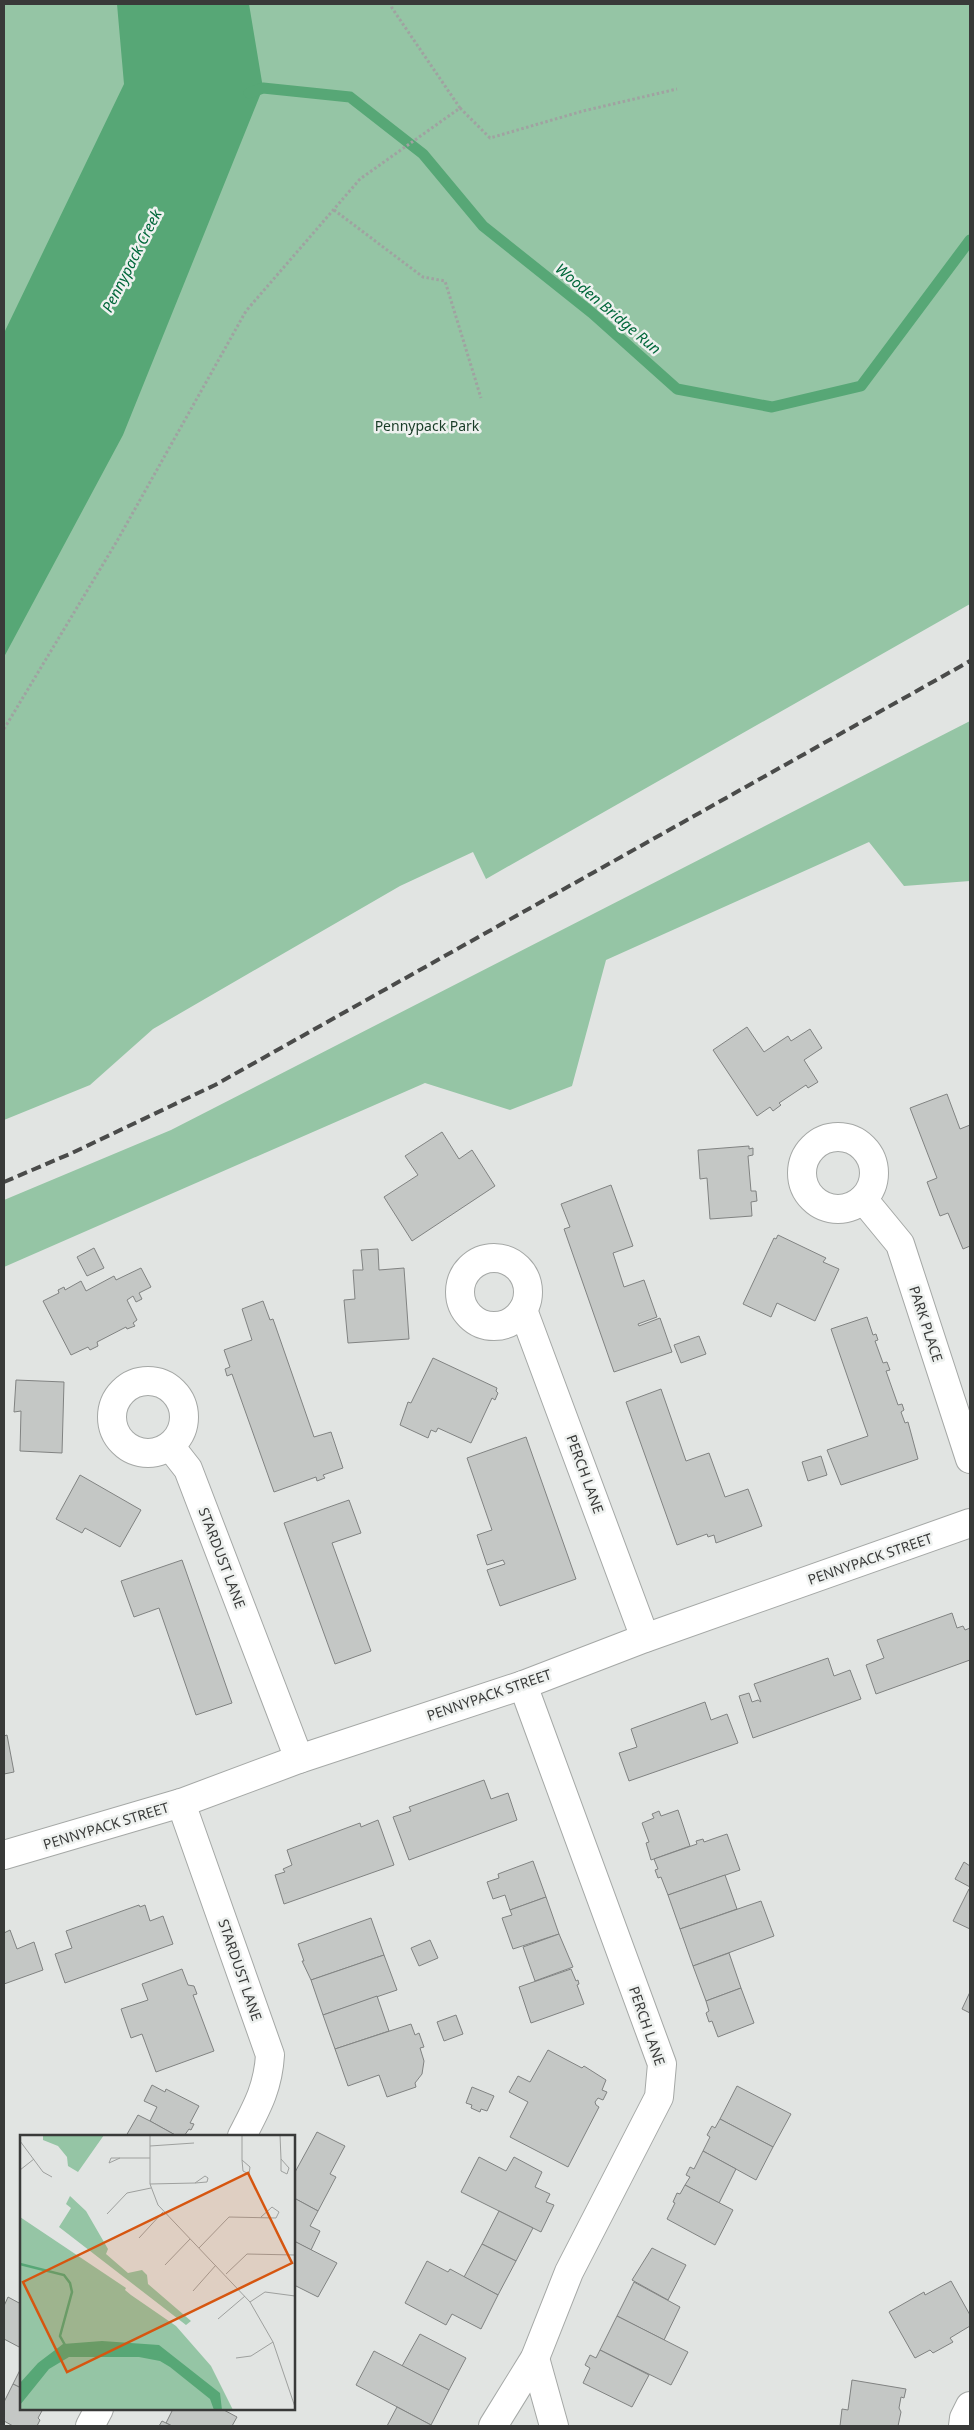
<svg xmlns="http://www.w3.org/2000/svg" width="974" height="2430" viewBox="0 0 974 2430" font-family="'Noto Sans',sans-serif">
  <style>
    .green { fill: #95c5a5 }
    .water { fill: #57a776 }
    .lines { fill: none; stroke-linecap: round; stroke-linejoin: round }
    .stream { stroke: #57a776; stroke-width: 11 }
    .building { fill: #c4c7c5; stroke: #818382 }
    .minor-casing { stroke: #a5a8a6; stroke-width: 30 }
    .path { stroke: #a0a2a1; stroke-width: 3; stroke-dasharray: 2.5 2.5; stroke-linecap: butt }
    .minor { stroke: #fff; stroke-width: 28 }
    .rail { stroke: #4a4b4a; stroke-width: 4; stroke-dasharray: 10 5; stroke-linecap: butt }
    .labels { text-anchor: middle; stroke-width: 5; stroke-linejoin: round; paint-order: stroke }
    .park-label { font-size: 14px; fill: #193c27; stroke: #eef1ef }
    .street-label { font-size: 14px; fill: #393a39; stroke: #eef1ef }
    .water-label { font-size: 15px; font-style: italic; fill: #00673a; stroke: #eef1ef }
    .inset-river { fill: none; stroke: #57a776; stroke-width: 2.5 }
    .inset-road { fill: none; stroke: #9ea09e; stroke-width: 1 }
    .view { fill: #d65610; fill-opacity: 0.15; stroke: #d65610; stroke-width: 2.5 }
    .inset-edge { fill: none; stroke: #393a39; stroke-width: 2.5 }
  </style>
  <rect width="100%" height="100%" fill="#e1e4e2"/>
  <g class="green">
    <polygon points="4,4 970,4 970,604 486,879 473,852 400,886 153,1029 90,1085 4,1120"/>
    <polygon points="970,721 970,881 904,886 869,842 606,960 572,1086 510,1110 425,1083 4,1267 4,1200 171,1130"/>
  </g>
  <polygon class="water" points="117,4 249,4 263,88 123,435 4,657 4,333 124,84"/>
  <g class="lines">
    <polyline class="stream" points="249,93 263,88 350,97 423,154 483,226 592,313 677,389 772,407 861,386 970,240"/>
  </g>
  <g class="building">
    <polygon points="747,1027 764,1052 788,1036 791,1041 810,1029 822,1048 804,1060 818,1082 808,1088 806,1085 779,1103 781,1105 773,1111 770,1107 757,1116 713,1050"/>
    <polygon points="947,1094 960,1129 970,1125 970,1246 963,1249 948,1213 940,1216 927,1182 937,1178 910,1108"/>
    <polygon points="442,1132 459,1159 472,1150 495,1186 412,1241 384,1197 418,1175 405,1156"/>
    <polygon points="749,1146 749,1149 753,1148 753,1155 748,1156 751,1191 756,1191 757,1201 751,1202 752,1216 710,1219 707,1178 700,1179 698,1150"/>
    <polygon points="611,1185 633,1246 613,1253 624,1287 644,1280 657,1317 638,1324 639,1326 660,1318 672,1352 614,1372 564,1229 570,1227 561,1204"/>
    <polygon points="778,1235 826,1258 823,1262 839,1269 815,1321 777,1303 771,1317 743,1304 774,1238 776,1239"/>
    <polygon points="94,1248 104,1268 87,1276 77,1257"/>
    <polygon points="378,1249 379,1270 404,1268 409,1339 348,1343 344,1300 355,1299 353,1270 363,1270 361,1250"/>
    <polygon points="141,1268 151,1287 139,1293 142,1299 136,1302 133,1296 127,1300 137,1320 133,1323 135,1326 127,1329 126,1327 97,1342 98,1346 90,1350 88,1347 71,1355 43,1301 59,1293 58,1290 64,1287 65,1290 81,1281 86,1291 114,1276 116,1280"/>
    <polygon points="263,1301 270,1320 273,1319 314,1437 331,1432 343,1468 323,1475 325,1478 317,1481 316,1477 274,1492 232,1374 227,1376 225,1369 230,1367 224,1350 252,1340 242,1309"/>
    <polygon points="867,1317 873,1335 876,1334 878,1340 875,1341 883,1363 887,1362 890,1370 886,1371 898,1405 902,1404 904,1410 901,1412 905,1423 908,1422 918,1459 841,1485 827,1450 868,1436 831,1329"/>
    <polygon points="699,1336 706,1354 681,1363 674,1345"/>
    <polygon points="433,1358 497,1388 496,1391 498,1393 495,1400 492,1398 471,1443 438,1428 436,1432 431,1430 428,1438 400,1425 408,1402 411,1403"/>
    <polygon points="16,1380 64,1382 62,1453 20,1451 21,1411 14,1412"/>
    <polygon points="661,1389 686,1461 709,1453 725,1497 748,1489 762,1526 716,1543 714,1535 708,1537 707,1534 677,1545 626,1402"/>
    <polygon points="526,1437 576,1579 500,1606 487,1570 505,1564 503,1560 487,1565 477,1535 492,1530 467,1458"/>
    <polygon points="821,1456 827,1475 808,1481 802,1462"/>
    <polygon points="80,1475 141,1510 120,1547 85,1528 82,1533 56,1519"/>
    <polygon points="349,1500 361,1533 332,1543 371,1651 335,1664 284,1523"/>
    <polygon points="182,1560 232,1703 196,1715 159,1608 134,1617 121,1581"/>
    <polygon points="952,1613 957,1628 963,1626 965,1630 970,1628 970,1660 876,1694 866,1665 884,1658 877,1640"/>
    <polygon points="828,1658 834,1676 850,1670 861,1699 753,1738 739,1696 749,1693 752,1702 758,1700 761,1702 754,1684"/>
    <polygon points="705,1702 711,1720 727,1714 738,1743 629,1781 619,1753 637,1747 631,1729"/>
    <polygon points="7,1735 14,1772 4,1774 4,1736"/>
    <polygon points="484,1780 491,1799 508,1793 517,1820 409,1860 393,1817 411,1811 409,1807"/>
    <polygon points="678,1810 690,1846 651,1860 646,1843 649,1842 642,1823 654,1818 652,1814 659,1811 661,1816"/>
    <polygon points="378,1820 394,1865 284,1904 275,1875 285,1872 283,1869 292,1865 287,1850 360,1823 361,1827"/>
    <polygon points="727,1834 740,1870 668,1895 661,1877 658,1878 655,1870 658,1869 654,1859 697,1844 696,1841 703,1839 704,1842"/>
    <polygon points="533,1861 546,1897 510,1910 505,1895 493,1899 487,1882 499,1878 498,1874"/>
    <polygon points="964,1862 970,1866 970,1887 955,1879"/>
    <polygon points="725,1875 737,1909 680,1929 668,1895"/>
    <polygon points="969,1889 970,1889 970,1929 953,1921"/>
    <polygon points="546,1897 559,1934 513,1949 502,1918 512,1915 510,1910"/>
    <polygon points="761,1901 774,1936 693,1966 680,1929"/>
    <polygon points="139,1905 140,1907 145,1905 150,1921 163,1916 173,1944 65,1983 55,1954 72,1948 66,1931"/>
    <polygon points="371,1918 384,1955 311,1980 302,1961 304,1961 298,1944"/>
    <polygon points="10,1930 17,1949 34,1942 43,1970 4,1984 4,1933"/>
    <polygon points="559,1934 573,1967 535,1981 523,1947"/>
    <polygon points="430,1940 438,1958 419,1966 411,1948"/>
    <polygon points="729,1953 741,1988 706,2001 693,1966"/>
    <polygon points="384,1955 397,1990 323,2015 311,1980"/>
    <polygon points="182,1969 188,1985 194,1986 197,1994 193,1995 214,2051 156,2072 142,2034 131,2038 121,2009 148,2000 142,1984"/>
    <polygon points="571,1969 576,1981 578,1980 579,1984 577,1985 584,2004 531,2023 519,1987"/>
    <polygon points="741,1988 754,2023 718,2037 712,2021 709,2022 706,2013 709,2011 706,2001"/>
    <polygon points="970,1992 970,2013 962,2009"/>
    <polygon points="377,1996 389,2031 335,2049 323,2015"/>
    <polygon points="456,2015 463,2034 444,2041 437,2022"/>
    <polygon points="411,2024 415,2035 419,2033 424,2047 420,2048 424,2061 422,2074 415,2083 416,2087 387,2097 379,2075 348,2086 335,2049"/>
    <polygon points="548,2050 582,2068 584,2066 606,2080 602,2090 607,2092 603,2100 598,2098 595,2102 596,2105 599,2107 568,2167 510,2137 528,2102 509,2092 518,2076 530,2082"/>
    <polygon points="152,2085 165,2092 166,2089 199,2106 190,2123 194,2124 191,2130 189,2129 184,2136 177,2136 150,2121 157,2107 144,2101"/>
    <polygon points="737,2086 791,2114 773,2147 720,2119"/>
    <polygon points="472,2087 494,2096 487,2111 481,2109 480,2112 471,2108 472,2105 466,2103"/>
    <polygon points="138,2115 150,2121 177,2136 126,2136"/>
    <polygon points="720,2119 773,2147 756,2180 703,2151 710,2137 707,2135 712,2126 715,2128"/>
    <polygon points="317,2132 345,2146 330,2174 336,2177 318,2211 294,2198 294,2174"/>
    <polygon points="703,2151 736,2169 719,2203 685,2185 690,2177 686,2175 690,2167 694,2169"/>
    <polygon points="479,2157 506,2171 514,2157 542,2172 535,2187 550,2194 546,2202 554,2205 541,2232 461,2192"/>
    <polygon points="685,2185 733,2210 715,2245 667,2219 675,2203 673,2202 677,2193 680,2194"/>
    <polygon points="294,2198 318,2211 310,2226 320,2231 311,2250 294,2241"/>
    <polygon points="499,2211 533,2228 516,2261 482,2244"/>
    <polygon points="294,2241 337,2263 318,2297 294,2285"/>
    <polygon points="482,2244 516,2261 498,2295 464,2277"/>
    <polygon points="652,2248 686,2265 668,2300 632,2280"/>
    <polygon points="427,2261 448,2272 450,2269 498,2295 481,2329 452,2314 446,2325 405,2303"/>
    <polygon points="951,2281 970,2315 970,2326 950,2338 953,2342 933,2353 930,2350 915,2358 889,2312 924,2292 925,2295"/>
    <polygon points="634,2282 680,2307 664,2340 617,2316"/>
    <polygon points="8,2297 21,2304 21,2348 4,2339 4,2306"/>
    <polygon points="617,2316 688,2352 671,2385 600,2350"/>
    <polygon points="420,2334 466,2358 449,2390 402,2366"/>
    <polygon points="600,2350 649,2375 632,2407 583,2383 590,2368 585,2365 590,2355 596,2358"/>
    <polygon points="374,2351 449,2390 431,2425 356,2385"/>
    <polygon points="21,2368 21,2388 13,2384"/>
    <polygon points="852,2380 906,2389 904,2398 901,2397 899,2408 901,2412 898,2426 840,2426 842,2409 848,2410"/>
    <polygon points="13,2384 21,2388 21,2409 43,2409 38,2418 40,2420 37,2426 13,2426 4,2421 4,2402"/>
    <polygon points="397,2407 431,2425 430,2426 387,2426"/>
    <polygon points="173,2409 222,2409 237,2417 232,2426 172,2426 166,2423"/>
    <polygon points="162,2421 172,2426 159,2426"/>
  </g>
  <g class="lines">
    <defs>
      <g id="minor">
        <circle cx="838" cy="1173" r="36"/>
        <polyline points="863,1199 900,1244 970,1459"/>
        <circle cx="494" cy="1292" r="34"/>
        <polyline points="523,1310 645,1638"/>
        <circle cx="148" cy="1417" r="36"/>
        <polyline points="170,1446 188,1469 299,1759"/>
        <path d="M181,1803l89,252c-2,33 -13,52 -28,81"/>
        <polyline points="4,1855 181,1803 299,1759 523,1685 645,1638 970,1523"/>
        <polyline points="535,2358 554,2426"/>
        <polyline points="90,2426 99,2409"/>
        <polyline points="493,2426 535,2358 569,2272 659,2097 662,2064 523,1685"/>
        <polyline points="963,2426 964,2418 970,2406"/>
      </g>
    </defs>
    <use href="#minor" class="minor-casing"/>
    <g class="path">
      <polyline points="460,108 490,138 583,111 677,89"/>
      <polyline points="334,210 423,277 445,281 481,398"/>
      <polyline points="4,729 117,541 246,311 360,179 460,108 392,8 391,4"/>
    </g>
    <use href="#minor" class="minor"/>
    <polyline class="rail" points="4,1182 72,1153 215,1085 970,661"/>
  </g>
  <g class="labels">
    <g class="park-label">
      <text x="427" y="431">Pennypack Park</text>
    </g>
    <g class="street-label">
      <text transform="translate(926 1324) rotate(72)" y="5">PARK PLACE</text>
      <text transform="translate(585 1474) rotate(70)" y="5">PERCH LANE</text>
      <text transform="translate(222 1558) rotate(69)" y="5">STARDUST LANE</text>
      <text transform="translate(870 1559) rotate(-19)" y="5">PENNYPACK STREET</text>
      <text transform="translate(489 1695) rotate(-19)" y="5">PENNYPACK STREET</text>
      <text transform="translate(106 1826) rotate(-17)" y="5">PENNYPACK STREET</text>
      <text transform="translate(240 1970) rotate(71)" y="5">STARDUST LANE</text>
      <text transform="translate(647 2026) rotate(71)" y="5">PERCH LANE</text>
    </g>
    <g class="water-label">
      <text transform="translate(132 261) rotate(-63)" y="5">Pennypack Creek</text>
      <text transform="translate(608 309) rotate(40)" y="5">Wooden Bridge Run</text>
    </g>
  </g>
  <g transform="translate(20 2135)">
    <rect width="275" height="275" fill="#e1e4e2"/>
    <path d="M23,0h61l-26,37 -10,-6 -1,-9 -9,-11 -15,-6zM50,61l16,15 22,38 -2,5 22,19 14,-3 5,5 1,9 43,37 -5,4 -127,-98 12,-19 -5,-4zM0,82l106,71 -1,2 6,5 45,31 35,40 22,44h-213z" fill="#95c5a5"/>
    <path d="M82,206l57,4 61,48 2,17h-8l-4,-11 -40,-32 -10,-6 -21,-4h-70l-20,12 -29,36v-22l18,-20 25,-19z" fill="#57a776"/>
    <path class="inset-river" d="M0,129l44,11 6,8 2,9 -12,44 5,9"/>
    <path class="inset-road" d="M130,0v49l8,21 92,97 23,40 22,65M222,0v25l1,11 6,3 1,-7 -8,-7M260,0l1,24v12l6,3 2,-6 -8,-9M0,6l23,31 9,5M130,11l44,-3M100,23l-11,5 2,-5h39M0,35l14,-11M130,49l45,-1 10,-7 3,2 -1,4 -12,1M87,79l20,-21 24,-5M119,103l24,-26M179,113l30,-31 47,1 3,-6 -7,-5 -11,10M145,130l25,-26M206,139l21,-20 48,1M173,156l23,-26M230,167l15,-10 30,4M198,184l27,-23M216,223l15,-2 22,-14"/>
    <path class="view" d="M228,38l44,90 -225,109 -44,-90z"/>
    <rect width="275" height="275" class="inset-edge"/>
  </g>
  <rect width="974" height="2430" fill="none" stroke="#393a39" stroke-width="10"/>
</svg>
